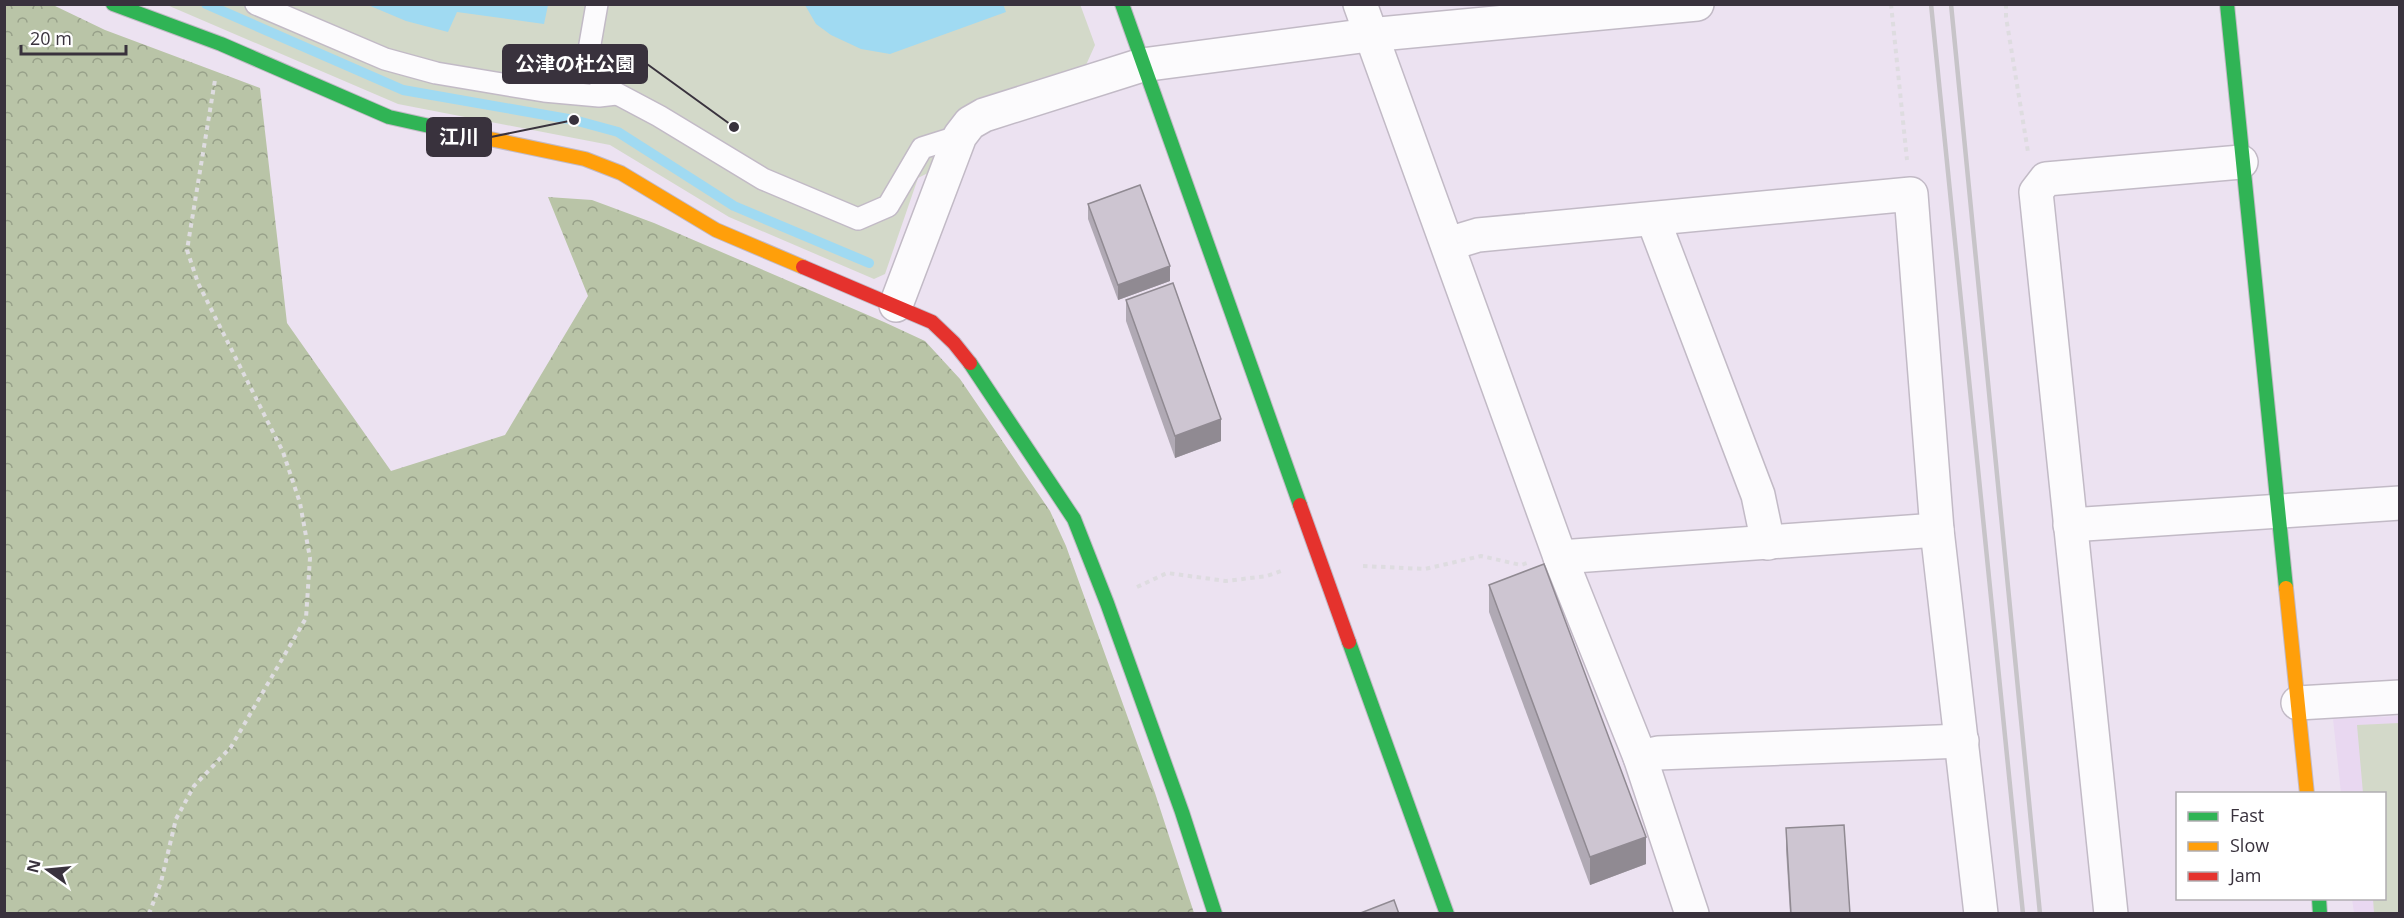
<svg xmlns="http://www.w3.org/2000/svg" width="2404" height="918" viewBox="0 0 2404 918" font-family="'Open Sans','Noto Sans JP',sans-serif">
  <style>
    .built { fill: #e9d8f1 }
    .green { fill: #d3d9c9 }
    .forest { fill: url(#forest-crowns) }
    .water { fill: #a0daf2 }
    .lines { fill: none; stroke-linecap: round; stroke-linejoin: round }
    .stream { stroke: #a0daf2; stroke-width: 10 }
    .lane-casing { stroke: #c2bac6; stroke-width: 24 }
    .street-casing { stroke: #c2bac6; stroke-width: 36 }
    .fast-casing { stroke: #c2bac6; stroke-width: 16 }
    .slow-casing { stroke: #c2bac6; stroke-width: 16 }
    .jam-casing { stroke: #c2bac6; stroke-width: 16 }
    .path { stroke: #dedce0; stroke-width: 4; stroke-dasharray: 4.5 4.5; stroke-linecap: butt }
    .lane { stroke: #fcfbfd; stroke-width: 21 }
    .street { stroke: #fcfbfd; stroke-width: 33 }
    .fast { stroke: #30b455; stroke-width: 14 }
    .slow { stroke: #ff9f0a; stroke-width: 14 }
    .jam { stroke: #e5322d; stroke-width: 14 }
    .rail { stroke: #c7c4c8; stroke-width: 4.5 }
    .wall { fill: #b0a9b4 }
    .shaded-wall { fill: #908a92 }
    .building { fill: #cdc5d1; stroke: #908a92; stroke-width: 1.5 }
    .leader { fill: none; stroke: #39323d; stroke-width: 2 }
    .callout-dot { fill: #39323d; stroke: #fff; stroke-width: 2 }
    .callout { fill: #39323d; stroke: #39323d; stroke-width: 2 }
    .callout-label { font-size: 20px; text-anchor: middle; font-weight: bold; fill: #fff }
  </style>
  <defs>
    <pattern id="forest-crowns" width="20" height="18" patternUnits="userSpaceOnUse" patternTransform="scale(1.5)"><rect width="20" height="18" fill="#b9c4a7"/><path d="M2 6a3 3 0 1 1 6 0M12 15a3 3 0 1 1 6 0" fill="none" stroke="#97a089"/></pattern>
  </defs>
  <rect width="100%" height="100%" fill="#ece2f1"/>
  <polygon class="built" points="2399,716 2399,913 2354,913 2352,899 2384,898 2384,794 2341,793 2333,719"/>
  <g class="green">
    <polygon points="1080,4 1095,45 1086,65 959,109 932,171 918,178 885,274 874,279 729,217 610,145 398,104 167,5"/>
    <polygon points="2399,723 2399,913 2374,913 2373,899 2384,898 2384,794 2363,793 2357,725"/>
  </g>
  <polygon class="forest" points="5,4 53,5 105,30 260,88 287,323 391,471 505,435 588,296 548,197 592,200 654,223 884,322 925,341 960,379 1050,511 1066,546 1155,793 1194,913 5,914"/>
  <g class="water">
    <polygon points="1003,4 1006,12 890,54 861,49 831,35 816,24 805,5"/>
    <polygon points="368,5 548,5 544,24 457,12 448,32 406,21"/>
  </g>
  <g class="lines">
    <polyline class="stream" points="206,4 403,90 574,120 618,132 734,206 869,263"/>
    <defs>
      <g id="lane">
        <polyline points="256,4 385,59 436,73 544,91 599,96 616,94"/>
        <polyline points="597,4 589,50 596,75 610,90 659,116 763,179 858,219 888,206 922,148 960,136"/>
      </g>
      <g id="street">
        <polyline points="1360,4 1560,557 1640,757 1692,914"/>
        <polyline points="1653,219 1758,495 1768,543"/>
        <polyline points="1448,244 1478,235 1911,194 1937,530 1981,914"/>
        <polyline points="896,305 960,136 970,123 984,115 1142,65 1369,35 1697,4"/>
        <polyline points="2070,525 2400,503"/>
        <polyline points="1560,557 1937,530"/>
        <polyline points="2298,703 2400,697"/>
        <polyline points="1640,757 1658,753 1962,741"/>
        <polyline points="2111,914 2036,192 2046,179 2241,162"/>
      </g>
      <g id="fast">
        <polyline points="113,4 221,44 389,117 452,131"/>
        <polyline points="1122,4 1300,505"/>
        <polyline points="2227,4 2286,588"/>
        <polyline points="970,363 1074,519 1107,603 1182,812 1215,914"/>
        <polyline points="1349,642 1447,914"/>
        <polyline points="2319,898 2320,914"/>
      </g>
      <g id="slow">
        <polyline points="452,131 585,159 621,173 716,230 803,267"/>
        <polyline points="2286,588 2307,794"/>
      </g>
      <g id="jam">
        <polyline points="803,267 932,322 954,343 970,363"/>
        <polyline points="1300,505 1349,642"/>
      </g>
    </defs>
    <use href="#lane" class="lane-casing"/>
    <use href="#street" class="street-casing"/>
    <use href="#fast" class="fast-casing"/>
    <use href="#slow" class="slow-casing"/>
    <use href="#jam" class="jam-casing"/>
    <g class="path">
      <polyline points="1891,4 1907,160"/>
      <polyline points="2006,4 2006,17 2028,152"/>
      <polyline points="1363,566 1425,569 1481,556 1521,565 1527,563"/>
      <polyline points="1137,587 1167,573 1226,581 1267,576 1284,570"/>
      <polyline points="149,914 161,882 176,819 194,786 231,747 306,618 310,558 300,503 283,452 198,283 187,250 215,80"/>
    </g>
    <use href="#lane" class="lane"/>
    <use href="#street" class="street"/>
    <use href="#fast" class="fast"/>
    <use href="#slow" class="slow"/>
    <use href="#jam" class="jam"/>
    <g class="rail">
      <polyline points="1931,4 2023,914"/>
      <polyline points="1951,4 2040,914"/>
    </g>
  </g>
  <g class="wall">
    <polygon points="1088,204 1170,281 1118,300 1088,219"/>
    <polygon points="1126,300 1221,441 1175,458 1126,321"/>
    <polygon points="1489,585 1646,864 1590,885 1489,612"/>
    <polygon points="1786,828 1850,914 1790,914 1786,850"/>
  </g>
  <g class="shaded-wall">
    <polygon points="1170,266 1170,281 1118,300 1118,285"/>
    <polygon points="1221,419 1221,441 1175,458 1175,436"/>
    <polygon points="1646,837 1646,864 1590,885 1590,857"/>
  </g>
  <g class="building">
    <polygon points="1140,185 1170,266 1118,285 1088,204"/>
    <polygon points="1173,283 1221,419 1175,436 1126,300"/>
    <polygon points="1544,564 1646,837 1590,857 1489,585"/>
    <polygon points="1844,825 1850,914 1791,914 1786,828"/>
    <polygon points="1394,900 1399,914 1358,914"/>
  </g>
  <path class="leader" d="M734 127L647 64M574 120L491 137"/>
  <g class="callout-dot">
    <circle cx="734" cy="127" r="6"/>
    <circle cx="574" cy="120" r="6"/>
  </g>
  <g class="callout">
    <rect x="503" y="45" width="144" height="38" rx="6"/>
    <rect x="427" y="118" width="64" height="38" rx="6"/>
  </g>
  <g class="callout-label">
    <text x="575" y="71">公津の杜公園</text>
    <text x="459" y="144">江川</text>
  </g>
  <rect width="2404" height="918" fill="none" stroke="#39323d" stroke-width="12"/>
  <rect x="2176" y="792" width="210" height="108" fill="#ffffff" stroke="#b0adb1" stroke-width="1.5"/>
  <rect x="2188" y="812" width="30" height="9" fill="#30b455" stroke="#b0adb1" stroke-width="1.5"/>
  <text x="2230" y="822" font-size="18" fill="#39323d">Fast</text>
  <rect x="2188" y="842" width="30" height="9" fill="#ff9f0a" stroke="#b0adb1" stroke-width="1.5"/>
  <text x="2230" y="852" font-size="18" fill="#39323d">Slow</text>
  <rect x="2188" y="872" width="30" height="9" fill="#e5322d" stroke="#b0adb1" stroke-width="1.5"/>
  <text x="2230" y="882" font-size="18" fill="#39323d">Jam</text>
  <g transform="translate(48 870) rotate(285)" stroke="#ffffff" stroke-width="4.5" paint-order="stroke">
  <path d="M0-4.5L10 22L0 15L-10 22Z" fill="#39323d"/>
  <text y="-9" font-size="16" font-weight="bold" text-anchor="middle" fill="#39323d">N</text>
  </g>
  <path d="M21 45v9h105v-9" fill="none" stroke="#39323d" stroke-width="3"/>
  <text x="30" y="45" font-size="18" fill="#39323d" stroke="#ffffff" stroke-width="4.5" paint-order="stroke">20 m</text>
</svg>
